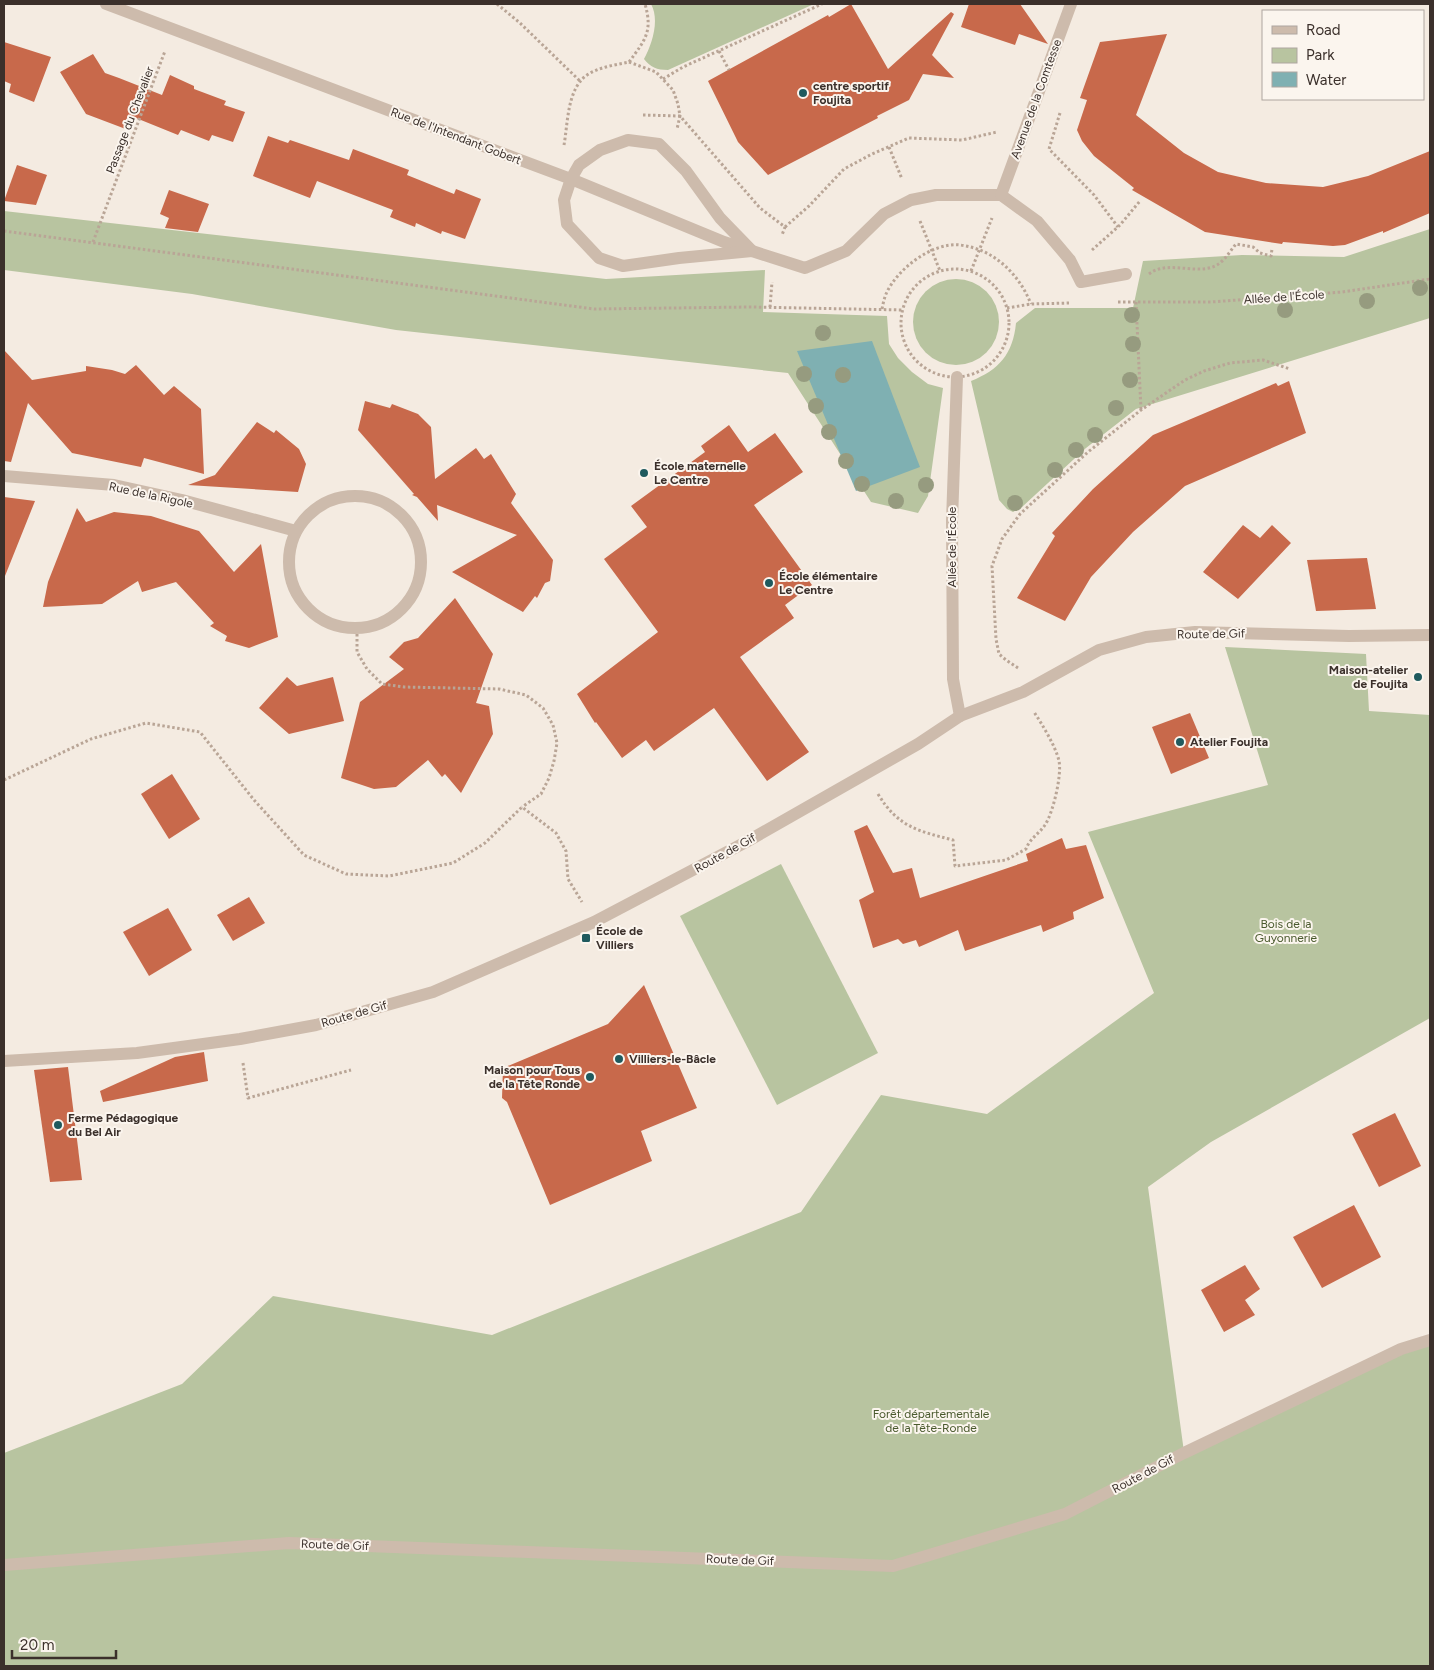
<svg xmlns="http://www.w3.org/2000/svg" width="1434" height="1670" viewBox="0 0 1434 1670" font-family="Figtree,sans-serif">
  <style>
    .green { fill: #b8c4a0 }
    .water { fill: #7fb0b2 }
    .building { fill: #c8694b }
    .lines { fill: none; stroke-linecap: round; stroke-linejoin: round }
    .path { stroke: #b9a596; stroke-width: 3; stroke-dasharray: 2.5 2.5; stroke-linecap: butt }
    .minor { stroke: #cdbbac; stroke-width: 12 }
    .tree { fill: #969b7f }
    .poi-dot { fill: #1f5a5e; stroke: #fbf5ee; stroke-width: 2 }
    .labels { text-anchor: middle; stroke-width: 4; stroke-linejoin: round; paint-order: stroke }
    .poi-label { font-size: 12px; font-weight: bold; fill: #3b302b; stroke: #fbf5ee; text-anchor: start }
    .street-label { font-size: 12px; fill: #3b302b; stroke: #fbf5ee }
    .park-label { font-size: 12px; fill: #4a5a2e; stroke: #fbf5ee }
  </style>
  <rect width="100%" height="100%" fill="#f4ebe1"/>
  <g class="green">
    <path d="M651,4h163l-146,66c-11,0 -18,-3 -24,-11 8,-15 16,-39 7,-55z"/>
    <polygon points="4,211 606,279 765,270 763,312 887,316 889,344 898,358 912,372 928,384 943,388 928,496 918,513 871,502 788,373 396,330 192,294 4,270"/>
    <path d="M1430,229v89l-294,91 -50,39 -64,59 -9,5 -6,-3 -8,-9 -28,-119c28,-11 42,-27 45,-58l19,-15h98l10,-47 99,-6 102,2z"/>
    <circle cx="956" cy="322" r="43"/>
    <polygon points="1225,647 1366,654 1369,711 1430,715 1430,1018 1211,1142 1148,1187 1184,1452 1430,1340 1430,1666 4,1666 4,1453 182,1384 273,1296 492,1335 801,1212 881,1095 987,1114 1154,993 1088,832 1268,785"/>
    <polygon points="781,864 878,1053 777,1105 680,916"/>
  </g>
  <polygon class="water" points="872,341 920,467 856,491 797,351"/>
  <g class="building">
    <polygon points="851,4 888,69 951,12 954,14 932,55 954,78 923,74 909,100 877,116 878,118 768,175 738,142 708,81 828,15 829,17"/>
    <polygon points="969,4 1020,4 1048,44 1019,34 1015,45 961,27"/>
    <polygon points="1167,34 1136,115 1184,153 1218,172 1266,183 1323,187 1368,176 1430,151 1430,213 1383,233 1383,231 1345,245 1333,246 1283,242 1282,244 1205,232 1132,190 1134,188 1094,156 1082,141 1077,130 1087,100 1080,98 1100,42"/>
    <polygon points="4,42 51,57 34,102 9,92 11,84 4,81"/>
    <polygon points="93,54 105,73 119,78 162,95 170,75 194,86 194,89 226,101 224,105 245,112 233,142 212,135 209,141 181,130 178,135 136,118 131,131 86,114 60,72"/>
    <polygon points="268,136 288,143 290,140 349,160 353,149 409,170 407,175 454,194 456,189 481,199 465,239 442,231 441,234 416,223 415,227 390,217 393,210 317,181 310,198 253,176"/>
    <polygon points="17,165 47,175 36,205 4,201"/>
    <polygon points="169,190 209,204 198,232 165,228 169,218 160,214"/>
    <polygon points="4,350 32,380 86,371 86,366 112,370 125,374 136,365 164,395 174,386 201,409 204,474 144,458 141,467 72,453 28,403 11,462 4,461"/>
    <polygon points="1289,381 1306,433 1185,486 1133,532 1091,577 1065,621 1017,598 1055,536 1052,533 1093,489 1153,435 1276,383 1278,386"/>
    <polygon points="365,401 390,408 392,404 418,414 431,427 435,479 476,448 484,459 491,454 516,494 511,503 553,560 550,581 545,583 537,598 535,596 523,612 452,572 517,535 437,505 438,521 417,497 412,495 414,494 358,430"/>
    <polygon points="257,422 274,433 276,430 299,449 306,464 298,492 188,485 215,475"/>
    <polygon points="729,425 748,452 775,433 803,472 754,505 812,585 785,605 794,618 740,657 809,752 767,781 714,708 654,751 646,740 622,758 596,722 595,723 577,694 658,632 604,559 647,527 631,506 705,452 701,446"/>
    <polygon points="4,497 35,501 5,576 4,576"/>
    <polygon points="77,508 86,522 114,512 151,516 199,531 234,572 261,544 278,637 249,648 225,641 227,636 210,626 214,623 176,582 142,592 138,581 102,604 43,607 48,582"/>
    <polygon points="1243,525 1260,538 1272,525 1291,543 1238,599 1203,572"/>
    <polygon points="1367,558 1376,609 1316,611 1307,560"/>
    <polygon points="455,598 493,654 476,703 489,706 493,734 461,793 445,774 442,777 428,760 396,787 374,789 341,778 360,702 404,669 389,657 404,642 418,638"/>
    <polygon points="287,677 297,686 333,677 344,721 289,734 259,708"/>
    <polygon points="1190,713 1209,758 1171,774 1152,727"/>
    <polygon points="172,774 200,819 169,839 141,794"/>
    <polygon points="867,825 893,873 912,868 920,898 1028,861 1026,854 1062,838 1066,849 1086,845 1104,898 1073,912 1074,919 1043,932 1041,925 965,951 958,930 919,947 916,940 903,944 898,939 873,948 859,900 874,892 854,831"/>
    <polygon points="249,897 265,923 233,941 217,915"/>
    <polygon points="168,908 192,950 149,976 123,932"/>
    <polygon points="644,985 697,1108 641,1131 652,1161 550,1205 507,1102 502,1098 503,1068 608,1024"/>
    <polygon points="204,1052 208,1081 103,1102 100,1091 175,1057"/>
    <polygon points="68,1067 82,1180 50,1182 34,1070"/>
    <polygon points="1395,1113 1421,1166 1379,1187 1352,1134"/>
    <polygon points="1354,1205 1381,1257 1322,1288 1293,1237"/>
    <polygon points="1245,1265 1260,1289 1245,1300 1255,1315 1224,1332 1201,1290"/>
  </g>
  <g class="lines">
    <g class="path">
      <polyline points="497,4 520,23 580,81"/>
      <polyline points="719,51 729,70"/>
      <polyline points="629,62 656,72 673,90 678,104 680,116 677,129"/>
      <polyline points="663,79 683,67 822,4"/>
      <polyline points="1060,113 1049,149 1094,195 1118,227"/>
      <polyline points="643,115 680,116 760,208 785,227 782,235"/>
      <path d="M564,145c4,-22 3,-56 23,-70 12,-8 28,-10 42,-13 16,-22 24,-30 16,-58"/>
      <polyline points="889,147 902,179"/>
      <polyline points="920,221 940,271"/>
      <polyline points="785,227 809,206 844,169 872,154 909,138 962,140 997,132"/>
      <polyline points="4,231 594,309 750,307 903,310"/>
      <polyline points="93,242 165,51"/>
      <polyline points="1092,250 1120,225 1140,201"/>
      <circle cx="955" cy="323" r="54"/>
      <polyline points="971,271 992,218"/>
      <path d="M1149,274c20,-16 53,5 72,-12 6,-5 10,-12 15,-18l17,3 7,6 11,3 1,-7"/>
      <polyline points="1118,302 1211,302 1342,292 1430,279"/>
      <polyline points="1136,302 1141,410"/>
      <polyline points="770,307 772,282"/>
      <polyline points="1007,308 1031,304 1069,303"/>
      <path d="M882,309c1,-5 2,-10 4,-15 11,-25 46,-52 74,-49 34,4 59,29 71,59"/>
      <polyline points="357,629 357,652 367,669 382,684 404,687 499,689 526,695 543,708 553,725 557,743 554,761 549,778 541,794 522,807"/>
      <polyline points="1018,668 1006,660 999,654 996,639 992,566 1002,539 1020,514 1088,452 1141,410 1185,380 1204,371 1230,363 1263,360 1290,369"/>
      <polyline points="4,780 91,739 146,723 200,732 254,800 304,855 346,874 389,876 453,863 485,843 522,807 556,833 566,851 568,879 582,902"/>
      <path d="M878,794c20,33 40,37 75,46l2,26 51,-6 20,-11c4,-11 13,-15 19,-24 8,-12 17,-50 14,-64 -3,-14 -17,-37 -25,-49"/>
      <polyline points="243,1063 248,1098 351,1070"/>
    </g>
    <g class="minor">
      <polyline points="106,4 571,179 724,242 805,268 846,251 884,214 911,200 936,195 1001,195 1037,221 1070,260 1081,282 1126,274"/>
      <polygon points="628,140 659,144 686,171 720,218 752,251 679,258 623,266 599,258 567,224 564,200 571,179 579,165 600,150"/>
      <polyline points="1001,195 1071,4"/>
      <polyline points="957,377 952,521 953,679 960,716"/>
      <polyline points="4,476 114,485 182,500 296,531"/>
      <circle cx="355" cy="562" r="66"/>
      <polyline points="4,1061 137,1053 240,1039 316,1025 433,992 594,922 746,842 918,744 960,716 1023,692 1099,650 1146,637 1195,632 1349,636 1430,635"/>
      <polyline points="4,1565 289,1543 893,1566 1065,1514 1184,1453 1401,1349 1430,1340"/>
    </g>
  </g>
  <g class="tree">
    <circle cx="1420" cy="288" r="8"/>
    <circle cx="1367" cy="301" r="8"/>
    <circle cx="1285" cy="310" r="8"/>
    <circle cx="1132" cy="315" r="8"/>
    <circle cx="823" cy="333" r="8"/>
    <circle cx="1133" cy="344" r="8"/>
    <circle cx="804" cy="374" r="8"/>
    <circle cx="843" cy="375" r="8"/>
    <circle cx="1130" cy="380" r="8"/>
    <circle cx="816" cy="406" r="8"/>
    <circle cx="1116" cy="408" r="8"/>
    <circle cx="829" cy="432" r="8"/>
    <circle cx="1095" cy="435" r="8"/>
    <circle cx="1076" cy="450" r="8"/>
    <circle cx="846" cy="461" r="8"/>
    <circle cx="1055" cy="470" r="8"/>
    <circle cx="862" cy="484" r="8"/>
    <circle cx="926" cy="485" r="8"/>
    <circle cx="896" cy="501" r="8"/>
    <circle cx="1015" cy="503" r="8"/>
  </g>
  <g class="poi-dot">
    <circle cx="803" cy="93" r="5"/>
    <circle cx="644" cy="473" r="5"/>
    <circle cx="769" cy="583" r="5"/>
    <circle cx="1418" cy="677" r="5"/>
    <circle cx="1180" cy="742" r="5"/>
    <rect x="581" y="933" width="10" height="10" rx="2.5"/>
    <circle cx="619" cy="1059" r="5"/>
    <circle cx="590" cy="1077" r="5"/>
    <circle cx="58" cy="1125" r="5"/>
  </g>
  <g class="labels">
    <g class="poi-label">
      <text x="813" y="90">centre sportif<tspan x="813" dy="14">Foujita</tspan></text>
      <text x="654" y="470">École maternelle<tspan x="654" dy="14">Le Centre</tspan></text>
      <text x="779" y="580">École élémentaire<tspan x="779" dy="14">Le Centre</tspan></text>
      <text x="1408" y="674" text-anchor="end">Maison-atelier<tspan x="1408" dy="14">de Foujita</tspan></text>
      <text x="1190" y="746">Atelier Foujita</text>
      <text x="596" y="935">École de<tspan x="596" dy="14">Villiers</tspan></text>
      <text x="629" y="1063">Villiers-le-Bâcle</text>
      <text x="580" y="1074" text-anchor="end">Maison pour Tous<tspan x="580" dy="14">de la Tête Ronde</tspan></text>
      <text x="68" y="1122">Ferme Pédagogique<tspan x="68" dy="14">du Bel Air</tspan></text>
    </g>
    <g class="street-label">
      <text transform="translate(1036 99) rotate(-70)" y="4">Avenue de la Comtesse</text>
      <text transform="translate(130 120) rotate(-69)" y="4">Passage du Chevalier</text>
      <text transform="translate(456 136) rotate(21)" y="4">Rue de l'Intendant Gobert</text>
      <text transform="translate(1284 297) rotate(-4)" y="4">Allée de l'École</text>
      <text transform="translate(151 495) rotate(12)" y="4">Rue de la Rigole</text>
      <text transform="translate(952 547) rotate(-90)" y="4">Allée de l'École</text>
      <text transform="translate(1211 634) rotate(-1)" y="4">Route de Gif</text>
      <text transform="translate(725 853) rotate(-29)" y="4">Route de Gif</text>
      <text transform="translate(354 1014) rotate(-16)" y="4">Route de Gif</text>
      <text transform="translate(1143 1474) rotate(-28)" y="4">Route de Gif</text>
      <text transform="translate(335 1545) rotate(2)" y="4">Route de Gif</text>
      <text transform="translate(740 1560) rotate(2)" y="4">Route de Gif</text>
    </g>
    <g class="park-label">
      <text x="1286" y="928">Bois de la<tspan x="1286" dy="14">Guyonnerie</tspan></text>
      <text x="931" y="1418">Forêt départementale<tspan x="931" dy="14">de la Tête-Ronde</tspan></text>
    </g>
  </g>
  <rect width="1434" height="1670" fill="none" stroke="#3b302b" stroke-width="10"/>
  <rect x="1262" y="10" width="162" height="90" fill="#fbf5ee" stroke="#aea6a0"/>
  <rect x="1272" y="26" width="25" height="8" fill="#cdbbac" stroke="#aea6a0"/>
  <text x="1306" y="35" font-size="15" fill="#3b302b">Road</text>
  <rect x="1272" y="48" width="25" height="15" fill="#b8c4a0" stroke="#aea6a0"/>
  <text x="1306" y="60" font-size="15" fill="#3b302b">Park</text>
  <rect x="1272" y="72" width="25" height="15" fill="#7fb0b2" stroke="#aea6a0"/>
  <text x="1306" y="85" font-size="15" fill="#3b302b">Water</text>
  <path d="M12 1650v8h104v-8" fill="none" stroke="#3b302b" stroke-width="2.5"/>
  <text x="20" y="1650" font-size="15" fill="#3b302b" stroke="#fbf5ee" stroke-width="4" paint-order="stroke">20 m</text>
</svg>
